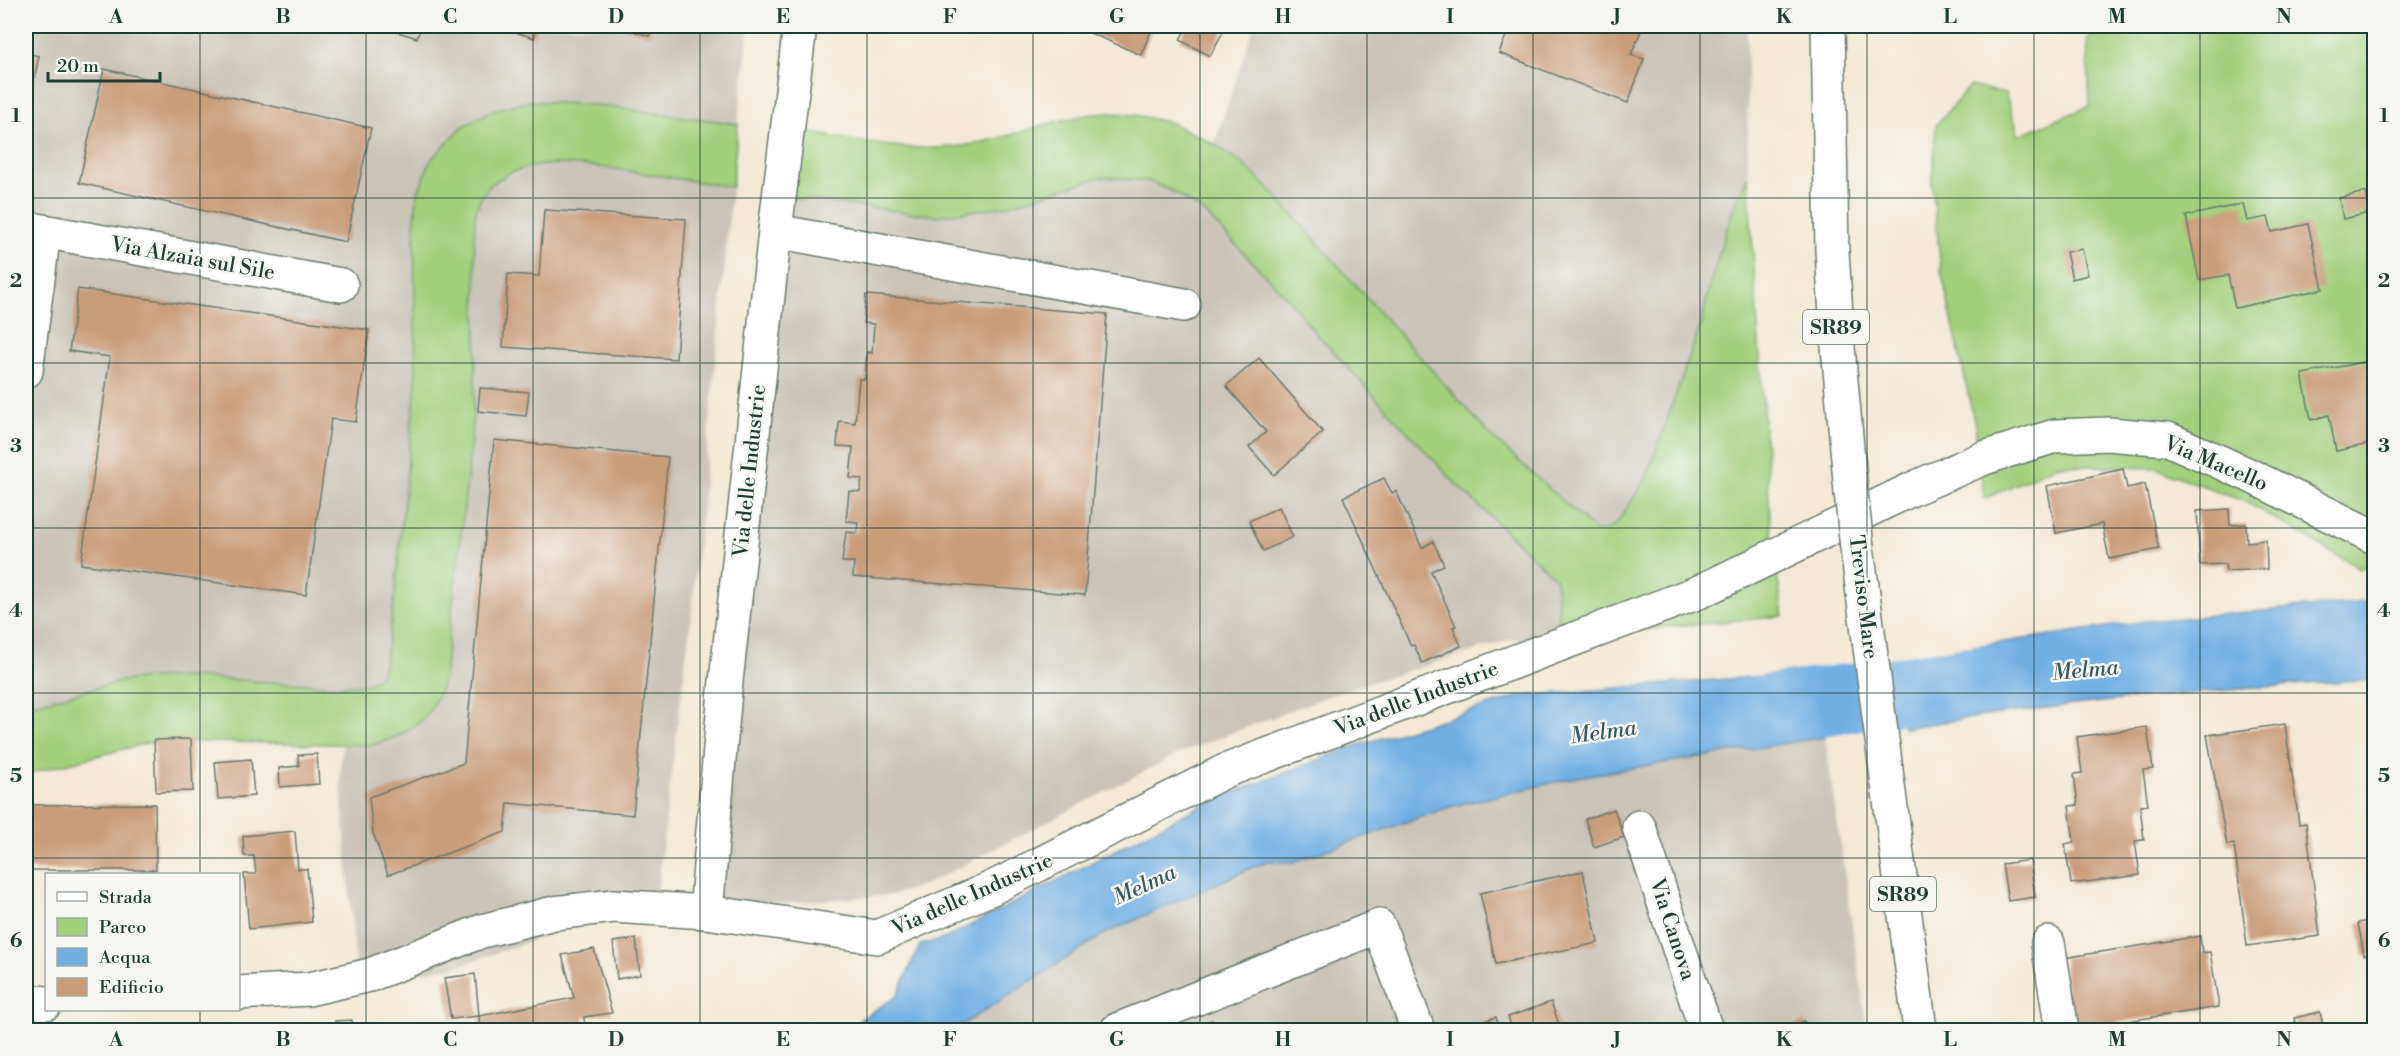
<svg xmlns="http://www.w3.org/2000/svg" width="2400" height="1056" viewBox="0 0 2400 1056" font-family="'Libre Bodoni',serif">
  <style>
    .industrial { fill: #c9c3b8 }
    .green { fill: #a1cf7c; stroke: #608658; stroke-width: 1.5 }
    .water { fill: #71afe3; stroke: #48768c; stroke-width: 1.5 }
    .lines { fill: none; stroke-linecap: round; stroke-linejoin: round }
    .river { stroke: #71afe3; stroke-width: 68 }
    .building { fill: #ca9d7a }
    .minor-casing { stroke: #69796d; stroke-width: 36 }
    .highway-casing { stroke: #69796d; stroke-width: 36 }
    .minor { stroke: #fff; stroke-width: 33 }
    .highway { stroke: #fff; stroke-width: 33 }
    .highway-bridge-casing { stroke: #69796d; stroke-width: 36; stroke-linecap: butt }
    .highway-bridge { stroke: #fff; stroke-width: 33 }
    .grid { fill: none; stroke: #1f3d34; stroke-width: 1.5; stroke-opacity: 0.55 }
    .labels { text-anchor: middle; stroke-width: 5; stroke-linejoin: round; paint-order: stroke }
    .shield { fill: #f6f6f2; stroke: #60746d; stroke-width: 1.5 }
    .shield-label { font-size: 20px; font-weight: bold; fill: #1f3d34 }
    .street-label { font-size: 21px; fill: #1f3d34; stroke: #f6f6f2 }
    .water-label { font-size: 22px; font-style: italic; fill: #345a60; stroke: #f6f6f2 }
    .neatline { fill: none; stroke: #1f3d34; stroke-width: 2 }
    .grid-label { font-size: 20px; text-anchor: middle; font-weight: bold; fill: #1f3d34 }
  </style>
  <rect width="100%" height="100%" fill="#f6f6f2"/>
  <filter id="ink" filterUnits="userSpaceOnUse"><feTurbulence type="fractalNoise" baseFrequency=".0167" numOctaves="2"/><feDisplacementMap in="SourceGraphic" scale="12" xChannelSelector="R" yChannelSelector="G"/><feConvolveMatrix kernelMatrix="1 2 1 2 8 2 1 2 1" color-interpolation-filters="sRGB"/></filter>
  <filter id="wash" filterUnits="userSpaceOnUse"><feTurbulence type="fractalNoise" baseFrequency=".008" numOctaves="4" result="noise"/><feDisplacementMap in="SourceGraphic" scale="24" xChannelSelector="R" yChannelSelector="G"/><feGaussianBlur stdDeviation="1.35" result="paint"/><feColorMatrix in="noise" values="0 0 0 0 0 0 0 0 0 0 0 0 0 0 0 0 0 1.4 0 .05"/><feComposite in="paint" operator="in"/></filter>
  <g filter="url(#wash)">
    <rect width="100%" height="100%" fill="#f3e9d6"/>
    <g class="industrial">
      <polygon points="26,26 749,26 738,124 595,105 430,161 417,196 414,233 416,382 394,602 384,666 379,677 368,684 338,686 191,677 147,678 122,682 26,706"/>
      <polygon points="1254,26 1747,26 1748,176 1733,208 1710,284 1702,321 1646,479 1615,526 1601,532 1593,531 1490,435 1272,192 1214,145"/>
      <polygon points="581,164 732,187 692,609 657,891 641,904 454,967 357,982 340,776 342,746 372,745 415,728 444,677 475,391 478,313 473,218 482,195 500,179 541,165"/>
      <polygon points="1101,177 1148,181 1172,191 1204,212 1289,300 1313,330 1455,483 1556,579 1560,637 1509,640 1336,693 1180,753 925,885 892,895 786,903 708,901 787,197 936,216"/>
      <polygon points="1825,737 1867,1030 954,1030 1106,933 1267,861 1293,862 1449,807 1577,777"/>
    </g>
    <g class="green">
      <polygon points="2115,26 2374,26 2374,563 2360,569 2248,503 2156,468 2058,465 1984,499 1975,425 1941,270 1932,184 1936,125 1970,86 2005,93 2019,135 2090,106 2087,39"/>
      <path d="M531,101l64,4 143,19 -6,63c-30,-5 -60,-9 -90,-14 -46,-6 -100,-19 -143,6 -30,19 -25,51 -24,82 8,139 -16,278 -31,416 -12,43 -30,56 -72,68l-203,-4 -21,2 -122,31v-68l96,-25 25,-3 44,-1 147,9 29,-2 12,-7 5,-11 10,-64 22,-220 -2,-149 3,-37 13,-35 32,-34 31,-17z"/>
      <path d="M1109,113l26,2 37,8 42,21 30,21 28,27 218,243 107,97 12,-3 6,-3 31,-47 56,-158 8,-37 23,-76 15,-32 23,352 12,88 -223,21 -4,-58 -101,-96 -142,-153 -24,-30 -85,-88 -32,-21 -24,-10 -47,-4 -96,29 -69,10 -149,-19 7,-68c52,10 105,23 159,18 53,-5 102,-32 156,-34z"/>
    </g>
    <g class="water">
      <path d="M2374,601v78c-157,11 -315,24 -471,49l-7,-47 12,-25 239,-35z"/>
      <polygon points="1799,671 1818,692 1825,737 1577,777 1449,807 1293,862 1267,861 1106,933 954,1030 844,1030 897,996 920,945 946,938 1204,804 1352,747 1520,696 1763,676"/>
    </g>
    <g class="lines">
      <polyline class="river" points="1726,715 1991,678"/>
    </g>
    <g id="blocks">
      <g class="building">
        <polygon points="379,26 421,26 417,38"/>
        <polygon points="496,26 538,26 534,38"/>
        <polygon points="617,26 653,26 649,36"/>
        <polygon points="1085,26 1153,26 1141,55 1083,30"/>
        <polygon points="1187,26 1226,26 1210,56 1180,40"/>
        <polygon points="1510,26 1643,26 1631,55 1644,59 1628,103 1499,53"/>
        <polygon points="26,53 39,56 27,115 26,115"/>
        <polygon points="104,69 371,128 346,242 79,183"/>
        <polygon points="2366,192 2370,213 2343,219 2339,198"/>
        <polygon points="2243,204 2247,221 2268,217 2272,232 2308,224 2323,289 2235,308 2228,275 2199,280 2186,216"/>
        <polygon points="544,210 686,219 676,359 503,347 508,274 539,276"/>
        <polygon points="2082,249 2088,275 2072,279 2066,252"/>
        <polygon points="78,289 369,330 356,422 331,419 306,595 81,564 110,357 69,351"/>
        <polygon points="866,295 1107,314 1085,595 853,577 854,562 842,562 846,532 857,533 858,522 846,521 849,491 860,492 862,479 850,478 853,447 837,446 839,421 855,423 859,379 865,379 867,352 872,353 874,324 863,323"/>
        <polygon points="1259,358 1323,432 1274,475 1249,447 1266,432 1226,386"/>
        <polygon points="2374,360 2374,443 2336,451 2329,415 2311,420 2302,374"/>
        <polygon points="480,388 529,392 526,416 478,411"/>
        <polygon points="494,440 668,457 633,815 508,803 505,832 388,875 373,833 369,797 464,763"/>
        <polygon points="2123,469 2127,488 2145,484 2159,549 2109,559 2102,524 2056,533 2047,486"/>
        <polygon points="1384,478 1392,493 1396,491 1422,548 1433,541 1444,565 1431,571 1456,626 1453,627 1461,646 1422,663 1414,645 1411,646 1343,497"/>
        <polygon points="1279,507 1293,537 1263,551 1249,521"/>
        <polygon points="2229,509 2230,525 2246,524 2247,542 2266,540 2267,569 2226,571 2225,564 2200,565 2197,511"/>
        <polygon points="2285,724 2299,824 2306,823 2320,936 2247,946 2234,844 2227,845 2207,735"/>
        <polygon points="2147,727 2153,769 2143,770 2148,805 2140,806 2144,840 2135,841 2140,875 2071,884 2065,844 2074,842 2069,806 2078,805 2074,774 2082,773 2077,737"/>
        <polygon points="191,739 193,791 156,792 154,740"/>
        <polygon points="317,754 319,784 280,787 279,768 299,766 298,755"/>
        <polygon points="251,759 254,796 218,799 215,762"/>
        <polygon points="155,804 156,870 26,870 26,805"/>
        <polygon points="1614,809 1624,837 1594,847 1585,819"/>
        <polygon points="295,831 298,869 307,869 312,922 249,929 244,874 256,874 254,856 244,856 243,836"/>
        <polygon points="2030,860 2035,897 2008,901 2002,864"/>
        <polygon points="1583,871 1598,943 1496,964 1480,893"/>
        <polygon points="2374,920 2374,953 2364,955 2358,923"/>
        <polygon points="2200,936 2202,953 2210,952 2219,1007 2069,1030 2064,958"/>
        <polygon points="636,939 640,975 617,979 613,942"/>
        <polygon points="594,949 612,1013 584,1017 585,1030 480,1030 479,1016 574,998 562,955"/>
        <polygon points="475,974 479,1016 451,1019 444,978"/>
        <polygon points="1551,1002 1561,1030 1513,1030 1508,1017"/>
        <polygon points="2320,1012 2324,1030 2297,1030 2294,1018"/>
        <polygon points="1496,1017 1500,1030 1481,1030 1479,1023"/>
        <polygon points="352,1020 353,1030 335,1030 335,1021"/>
        <polygon points="1212,1020 1216,1030 1181,1030"/>
        <polygon points="1804,1021 1808,1030 1781,1030"/>
      </g>
    </g>
  </g>
  <g filter="url(#ink)">
    <use href="#blocks" fill-opacity="0" stroke="#69796d" stroke-width="1.5"/>
    <g class="lines">
      <defs>
        <g id="minor">
          <polyline points="800,26 775,231 725,691 706,912 877,937 992,888 1225,771 1699,592 1912,489 1984,458 2055,436 2108,434 2168,439 2249,475 2374,537"/>
          <polyline points="26,228 341,285"/>
          <polyline points="775,231 1184,305"/>
          <polyline points="26,371 44,232"/>
          <polyline points="1639,827 1706,1030"/>
          <polyline points="2048,943 2062,1030"/>
          <polyline points="238,993 309,989 370,975 482,931 554,913 614,906 706,912"/>
          <polyline points="26,1001 46,1003"/>
          <polyline points="1117,1030 1379,926 1418,1030"/>
        </g>
        <g id="highway">
          <polyline points="1828,26 1832,251 1838,347 1851,492"/>
          <polyline points="1857,548 1920,1030"/>
        </g>
      </defs>
      <use href="#minor" class="minor-casing"/>
      <use href="#highway" class="highway-casing"/>
      <use href="#minor" class="minor"/>
      <use href="#highway" class="highway"/>
      <defs>
        <polyline id="highway-bridge" points="1851,492 1857,548"/>
      </defs>
      <use href="#highway-bridge" class="highway-bridge-casing"/>
      <use href="#highway-bridge" class="highway-bridge"/>
    </g>
  </g>
  <path class="grid" d="M200,26v848M366,26v1004M533,26v1004M700,26v1004M867,26v1004M1033,26v1004M1200,26v1004M1367,26v1004M1533,26v1004M1700,26v1004M1867,26v1004M2034,26v1004M2200,26v1004M26,198h2348M26,363h2348M26,528h2348M26,693h2348M26,858h2348M200,1010v20"/>
  <g class="labels">
    <g class="shield">
      <rect x="1803" y="310" width="66" height="34" rx="4.5"/>
      <rect x="1870" y="877" width="66" height="34" rx="4.5"/>
    </g>
    <g class="shield-label">
      <text x="1836" y="334">SR89</text>
      <text x="1903" y="901">SR89</text>
    </g>
    <g class="street-label">
      <text transform="translate(193 258) rotate(10)" y="7">Via Alzaia sul Sile</text>
      <text transform="translate(2216 463) rotate(23)" y="7">Via Macello</text>
      <text transform="translate(749 471) rotate(-84)" y="7">Via delle Industrie</text>
      <text transform="translate(1864 597) rotate(83)" y="7">Treviso Mare</text>
      <text transform="translate(1416 698) rotate(-21)" y="7">Via delle Industrie</text>
      <text transform="translate(972 894) rotate(-24)" y="7">Via delle Industrie</text>
      <text transform="translate(1673 929) rotate(72)" y="7">Via Canova</text>
    </g>
    <g class="water-label">
      <text transform="translate(2085 669) rotate(-5)" y="8">Melma</text>
      <text transform="translate(1603 731) rotate(-8)" y="8">Melma</text>
      <text transform="translate(1144 884) rotate(-25)" y="8">Melma</text>
    </g>
  </g>
  <rect width="2400" height="1056" fill="none" stroke="#f6f6f2" stroke-width="66"/>
  <rect x="45" y="873" width="195" height="138" fill="#f6f6f2" stroke="#a0aca6" stroke-width="1.5"/>
  <rect x="57" y="892" width="30" height="9" fill="#ffffff" stroke="#a0aca6" stroke-width="1.5"/>
  <text x="99" y="903" font-size="18" fill="#1f3d34">Strada</text>
  <rect x="57" y="918" width="30" height="18" fill="#a1cf7c" stroke="#a0aca6" stroke-width="1.5"/>
  <text x="99" y="933" font-size="18" fill="#1f3d34">Parco</text>
  <rect x="57" y="948" width="30" height="18" fill="#71afe3" stroke="#a0aca6" stroke-width="1.5"/>
  <text x="99" y="963" font-size="18" fill="#1f3d34">Acqua</text>
  <rect x="57" y="978" width="30" height="18" fill="#ca9d7a" stroke="#a0aca6" stroke-width="1.5"/>
  <text x="99" y="993" font-size="18" fill="#1f3d34">Edificio</text>
  <path d="M48 72v9h112v-9" fill="none" stroke="#1f3d34" stroke-width="3"/>
  <text x="57" y="72" font-size="18" fill="#1f3d34" stroke="#f6f6f2" stroke-width="4.5" paint-order="stroke">20 m</text>
  <rect x="33" y="33" width="2334" height="990" class="neatline"/>
  <g class="grid-label">
    <text x="116" y="23">A</text>
    <text x="283" y="23">B</text>
    <text x="450" y="23">C</text>
    <text x="616" y="23">D</text>
    <text x="783" y="23">E</text>
    <text x="950" y="23">F</text>
    <text x="1117" y="23">G</text>
    <text x="1283" y="23">H</text>
    <text x="1450" y="23">I</text>
    <text x="1617" y="23">J</text>
    <text x="1784" y="23">K</text>
    <text x="1950" y="23">L</text>
    <text x="2117" y="23">M</text>
    <text x="2284" y="23">N</text>
    <text x="16" y="122">1</text>
    <text x="2384" y="122">1</text>
    <text x="16" y="287">2</text>
    <text x="2384" y="287">2</text>
    <text x="16" y="452">3</text>
    <text x="2384" y="452">3</text>
    <text x="16" y="617">4</text>
    <text x="2384" y="617">4</text>
    <text x="16" y="782">5</text>
    <text x="2384" y="782">5</text>
    <text x="16" y="947">6</text>
    <text x="2384" y="947">6</text>
    <text x="116" y="1046">A</text>
    <text x="283" y="1046">B</text>
    <text x="450" y="1046">C</text>
    <text x="616" y="1046">D</text>
    <text x="783" y="1046">E</text>
    <text x="950" y="1046">F</text>
    <text x="1117" y="1046">G</text>
    <text x="1283" y="1046">H</text>
    <text x="1450" y="1046">I</text>
    <text x="1617" y="1046">J</text>
    <text x="1784" y="1046">K</text>
    <text x="1950" y="1046">L</text>
    <text x="2117" y="1046">M</text>
    <text x="2284" y="1046">N</text>
  </g>
</svg>
